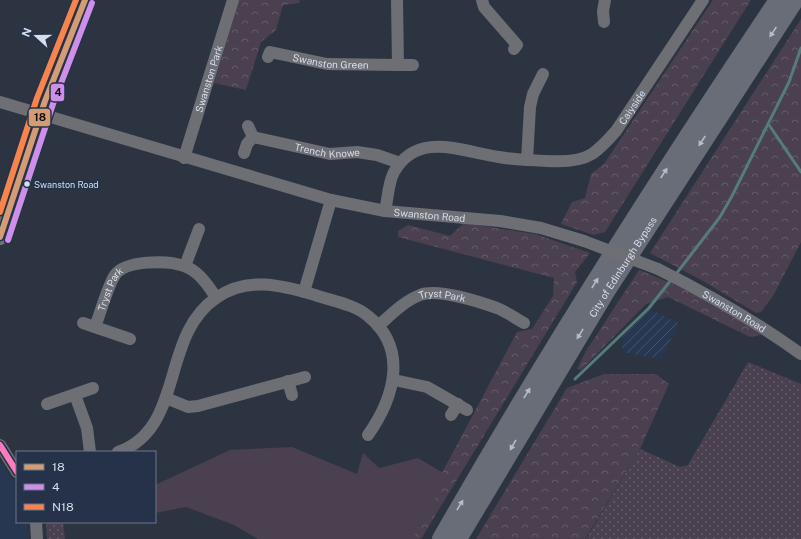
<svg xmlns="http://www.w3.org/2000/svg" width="801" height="539" viewBox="0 0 801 539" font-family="'Public Sans',sans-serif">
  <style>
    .built { fill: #283751 }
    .industrial { fill: url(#industrial-furrows) }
    .grass { fill: url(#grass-dots) }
    .forest { fill: url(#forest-crowns) }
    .park { fill: #4b404f }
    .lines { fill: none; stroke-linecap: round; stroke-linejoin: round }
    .stream { stroke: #567b7d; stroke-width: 3 }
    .minor { stroke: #6e6f75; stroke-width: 12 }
    .major { stroke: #6e7078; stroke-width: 16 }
    .highway { stroke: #696d77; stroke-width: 18 }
    .minor-bridge { stroke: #6e6f75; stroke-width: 12 }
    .bus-1-casing { stroke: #253249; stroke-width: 9 }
    .bus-2-casing { stroke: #253249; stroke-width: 9 }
    .bus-3-casing { stroke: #253249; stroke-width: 9 }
    .bus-4-casing { stroke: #253249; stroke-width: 9 }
    .bus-1 { stroke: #d39c74; stroke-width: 6 }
    .bus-2 { stroke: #ce8fe9; stroke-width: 6 }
    .bus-3 { stroke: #f8844c; stroke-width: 6 }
    .bus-4 { stroke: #fe7ac1; stroke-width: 6 }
    .oneway { fill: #b5bcca }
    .bus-dot { fill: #d5deed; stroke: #253249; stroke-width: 1.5 }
    .labels { text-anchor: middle; stroke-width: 3.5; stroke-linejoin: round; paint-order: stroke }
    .bus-label { font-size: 9px; fill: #d5deed; stroke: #253249; text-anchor: start }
    .street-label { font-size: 10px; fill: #d5deed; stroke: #253249 }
    .line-badge { stroke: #253249; stroke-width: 1.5 }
    .pale-badge-label { font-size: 11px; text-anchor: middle; font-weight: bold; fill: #111 }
  </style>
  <defs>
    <pattern id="industrial-furrows" width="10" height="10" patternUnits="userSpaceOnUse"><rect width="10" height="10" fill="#283751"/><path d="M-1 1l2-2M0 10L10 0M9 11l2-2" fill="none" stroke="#46546a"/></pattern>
    <pattern id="grass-dots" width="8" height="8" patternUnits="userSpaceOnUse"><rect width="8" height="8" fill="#4b404f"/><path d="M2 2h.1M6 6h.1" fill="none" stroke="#645b69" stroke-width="1.8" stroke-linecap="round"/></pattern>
    <pattern id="forest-crowns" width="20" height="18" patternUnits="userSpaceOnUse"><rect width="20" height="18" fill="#4b404f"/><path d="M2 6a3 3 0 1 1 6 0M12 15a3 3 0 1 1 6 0" fill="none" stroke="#645b69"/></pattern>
  </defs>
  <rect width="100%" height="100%" fill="#2d3441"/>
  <polygon class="built" points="0,462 16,486 17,522 27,522 28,539 0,539"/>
  <polygon class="industrial" points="650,310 679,323 661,359 622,352 622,338"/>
  <g class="grass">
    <polygon points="748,362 801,384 801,539 586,539 640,449 680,467 688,465"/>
    <polygon points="46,522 63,522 65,539 47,539"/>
  </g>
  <g class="forest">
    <polygon points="239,0 300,0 299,3 283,5 276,30 261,42 246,90 214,83"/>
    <polygon points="713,0 751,0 605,232 594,235 561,224 572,202 585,198 591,174 604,164"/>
    <polygon points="801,19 801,242 773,296 761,312 756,313 703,281 650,253"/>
    <polygon points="464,223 535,234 590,253 575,272 577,282 421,539 383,539 427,501 517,332 532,329 553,296 554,278 398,237 398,231 408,225 450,236"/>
    <path d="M639,270c36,14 93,39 122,65l-11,2 -82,-40 -22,7 -65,66 -4,-1 9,-18z"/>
    <polygon points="604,374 656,374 669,384 640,449 585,539 476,539 567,388"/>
  </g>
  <polygon class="park" points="292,447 357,474 363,453 379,468 418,458 448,476 412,539 258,539 234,525 186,507 155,513 155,485 230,450"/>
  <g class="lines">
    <g class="stream">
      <polyline points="769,125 801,172"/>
      <polyline points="676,274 720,217 732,196 789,82 801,48"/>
      <polyline points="575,379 649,308 671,280"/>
    </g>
    <g class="minor">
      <polyline points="482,0 484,7 517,45 514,49"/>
      <polyline points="604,22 603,11 605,0"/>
      <path id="s1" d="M268,57l2,-5 57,12 71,1 -1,-65"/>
      <polyline points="398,65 413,65"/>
      <path id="s2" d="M0,102l331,98 54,11 115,10 41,7 43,13"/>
      <path id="s3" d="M253,137l77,17 27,-2 20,3 23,8"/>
      <polyline points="244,153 247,144 253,137 248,126"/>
      <path id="s4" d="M184,158l49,-158"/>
      <polyline points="527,160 530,107 533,94 543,74"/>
      <path id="s5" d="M385,211c3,-12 3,-28 9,-39 24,-42 69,-20 105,-15 16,3 32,3 48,4 15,1 32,1 45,-7 9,-6 16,-14 24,-23l87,-131"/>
      <polyline points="185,266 199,229"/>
      <path id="s6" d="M658,269c50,25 97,52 143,85"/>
      <polyline points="304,292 331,200"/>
      <polyline points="83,323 130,339"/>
      <path id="s7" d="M378,326c13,-11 26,-25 42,-31 17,-7 60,7 77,13 10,4 18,10 27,15"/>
      <path id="s8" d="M95,327c5,-13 13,-42 20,-52 10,-15 53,-15 69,-9 13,4 25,20 32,32"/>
      <polyline points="394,380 427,387 467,410"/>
      <polyline points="288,381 292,395"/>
      <polyline points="75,395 87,428 90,452"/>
      <polyline points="166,398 188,407 198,406 305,377"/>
      <polyline points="47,404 93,388"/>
      <polyline points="451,415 458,404"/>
      <polyline points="0,445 17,472"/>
      <path d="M118,452c67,-23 42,-116 98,-154 31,-22 65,-13 99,-3 17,6 39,9 53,21 41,33 26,82 0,119"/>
      <polyline points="36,522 37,539"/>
    </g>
    <polyline class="major" points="0,237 45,101 85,0"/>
    <g class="highway">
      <path d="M441,539c105,-184 219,-363 337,-539"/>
      <path id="s9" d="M458,539l149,-249 188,-290"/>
    </g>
    <polyline class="minor-bridge" points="584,241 658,269"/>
    <defs>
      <polyline id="bus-1" points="0,237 45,101 85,0"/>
      <polyline id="bus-2" points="8,240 53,104 92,3"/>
      <polyline id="bus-3" points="0,212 37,98 76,0"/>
      <polyline id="bus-4" points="0,445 17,472"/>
    </defs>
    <use href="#bus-1" class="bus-1-casing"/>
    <use href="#bus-2" class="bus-2-casing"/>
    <use href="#bus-3" class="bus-3-casing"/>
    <use href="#bus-4" class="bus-4-casing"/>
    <use href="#bus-1" class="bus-1"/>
    <use href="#bus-2" class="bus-2"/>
    <use href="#bus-3" class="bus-3"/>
    <use href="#bus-4" class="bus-4"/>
  </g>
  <defs><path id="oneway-solid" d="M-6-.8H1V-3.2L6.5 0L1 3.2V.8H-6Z"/></defs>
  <g class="oneway">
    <use href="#oneway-solid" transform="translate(773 32) rotate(124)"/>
    <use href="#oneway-solid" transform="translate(702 141) rotate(123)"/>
    <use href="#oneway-solid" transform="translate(664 173) rotate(-57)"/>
    <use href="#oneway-solid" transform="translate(595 283) rotate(-58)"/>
    <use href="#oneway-solid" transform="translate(580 334) rotate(122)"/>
    <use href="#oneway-solid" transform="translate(527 393) rotate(-58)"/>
    <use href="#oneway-solid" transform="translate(513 445) rotate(120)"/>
    <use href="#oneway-solid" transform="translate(460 505) rotate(-59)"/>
  </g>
  <circle class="bus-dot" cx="27" cy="184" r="3.5"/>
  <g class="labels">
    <g class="bus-label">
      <text x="34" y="188">Swanston Road</text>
    </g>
    <g class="street-label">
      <text dy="4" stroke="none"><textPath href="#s1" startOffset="67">Swanston Green</textPath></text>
      <text dy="4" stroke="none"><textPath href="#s4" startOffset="83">Swanston Park</textPath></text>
      <text dy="4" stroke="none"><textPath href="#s5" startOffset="312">Caiyside</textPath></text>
      <text dy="4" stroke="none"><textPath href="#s3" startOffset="76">Trench Knowe</textPath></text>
      <text dy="4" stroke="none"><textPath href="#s2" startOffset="445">Swanston Road</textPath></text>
      <text dy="4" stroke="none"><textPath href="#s9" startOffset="318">City of Edinburgh Bypass</textPath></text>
      <text dy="4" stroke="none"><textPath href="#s8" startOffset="41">Tryst Park</textPath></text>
      <text dy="4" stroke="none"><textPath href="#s7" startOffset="75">Tryst Park</textPath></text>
      <text dy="4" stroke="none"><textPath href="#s6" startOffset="87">Swanston Road</textPath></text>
    </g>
  </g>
  <g class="line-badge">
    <rect x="50" y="83" width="15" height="19" rx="4" fill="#ce8fe9"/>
    <rect x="28" y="108" width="23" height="19" rx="4" fill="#d39c74"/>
  </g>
  <g class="pale-badge-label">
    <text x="58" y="96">4</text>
    <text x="40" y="121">18</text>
  </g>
  <rect x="16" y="451" width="140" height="72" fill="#253249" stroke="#6b778b"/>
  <rect x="24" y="464" width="20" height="6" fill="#d39c74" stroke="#6b778b"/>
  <text x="52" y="471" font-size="12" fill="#d5deed">18</text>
  <rect x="24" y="484" width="20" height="6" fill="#ce8fe9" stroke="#6b778b"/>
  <text x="52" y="491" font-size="12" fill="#d5deed">4</text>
  <rect x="24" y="504" width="20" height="6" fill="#f8844c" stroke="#6b778b"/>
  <text x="52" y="511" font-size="12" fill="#d5deed">N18</text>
  <g transform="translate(36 36) rotate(291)" stroke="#253249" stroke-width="3" paint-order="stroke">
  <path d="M0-3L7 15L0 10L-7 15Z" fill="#d5deed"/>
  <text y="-6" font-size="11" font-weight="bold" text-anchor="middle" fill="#d5deed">N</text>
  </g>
</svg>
